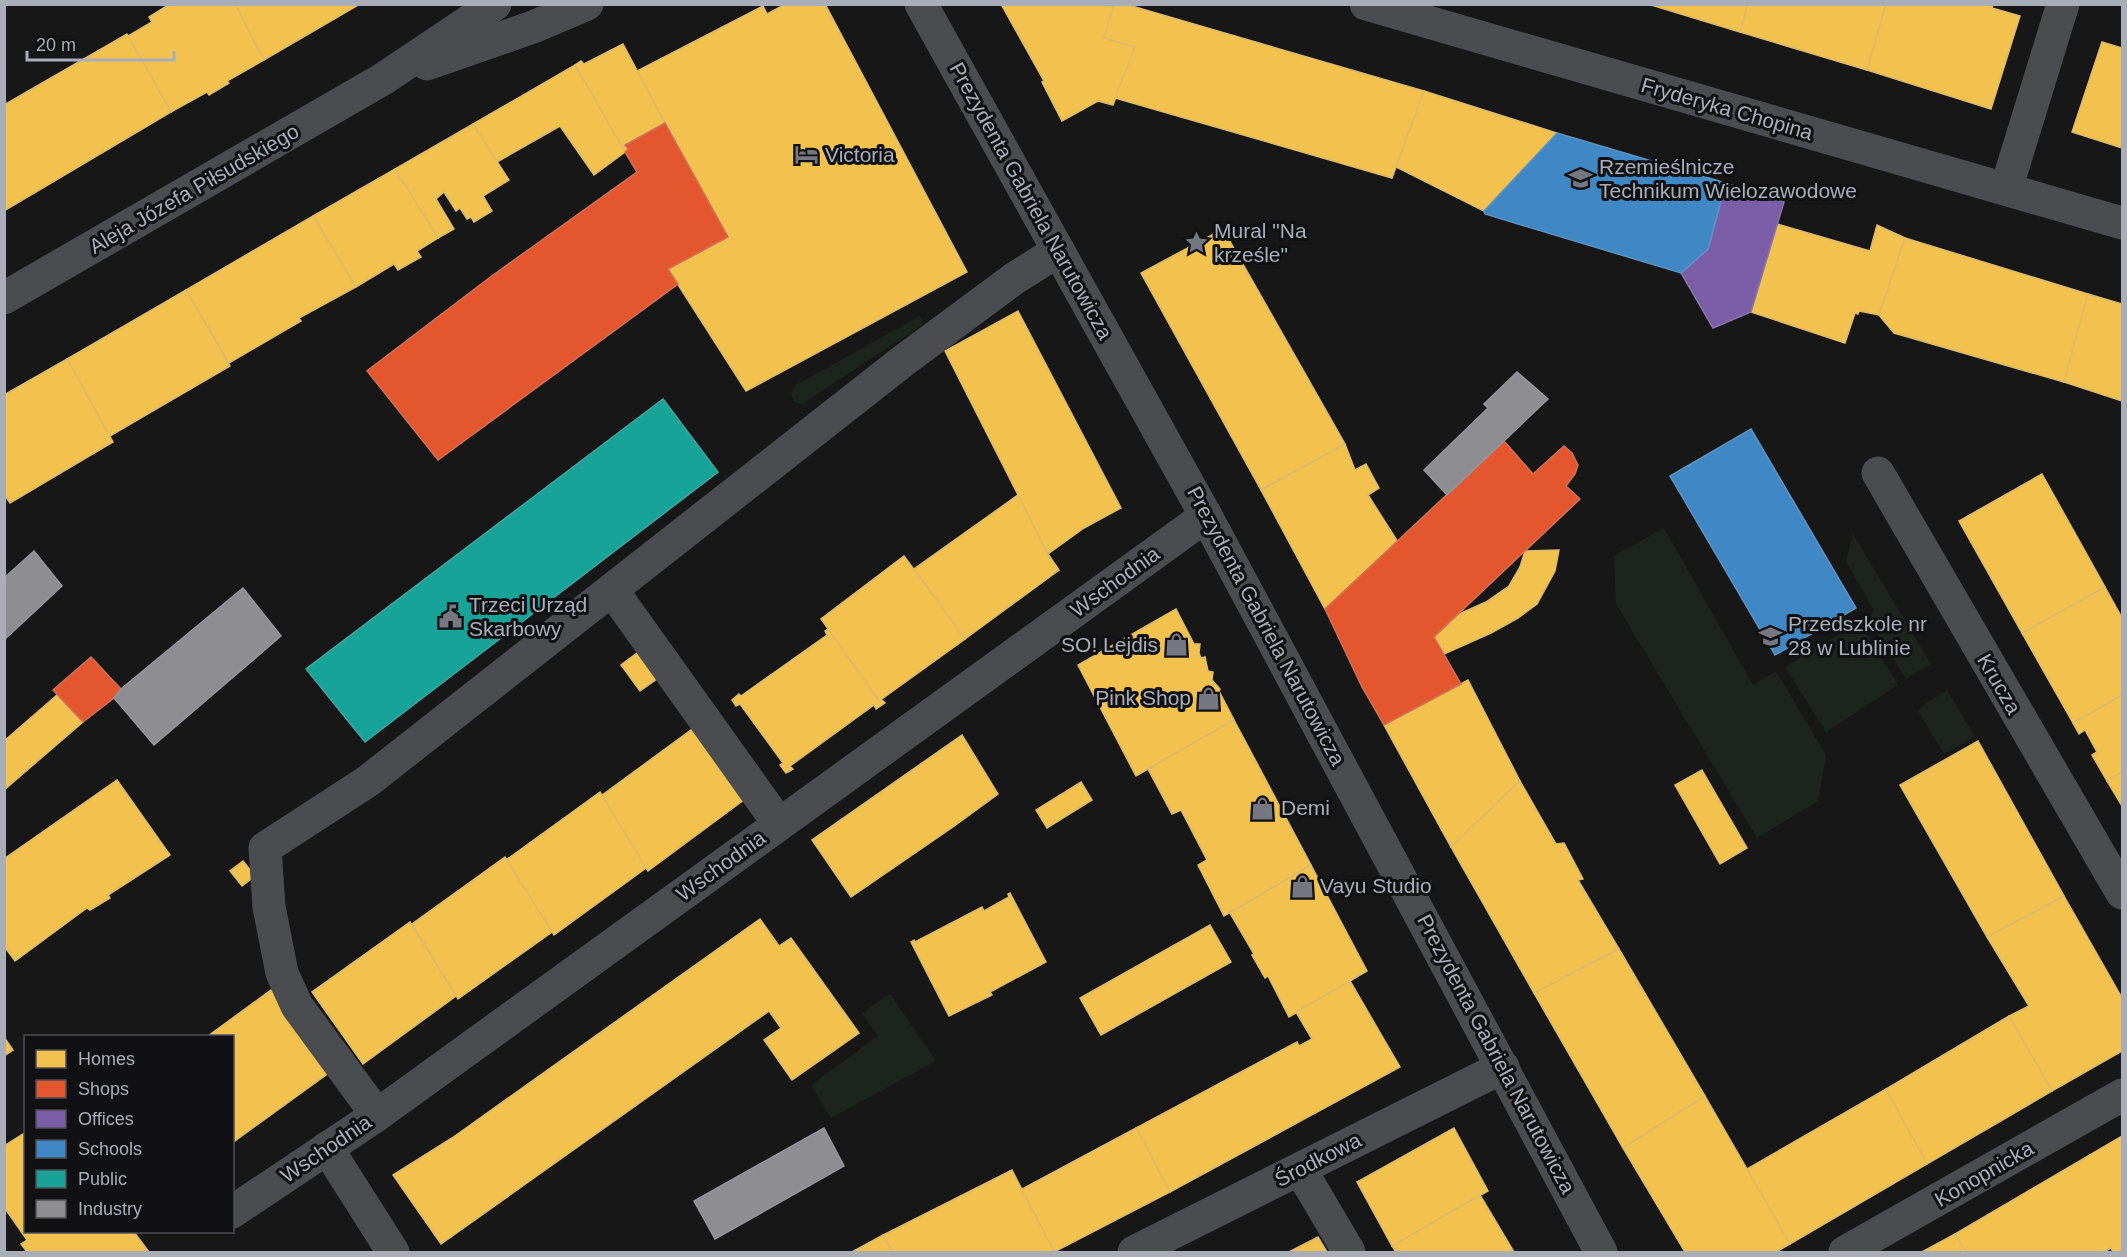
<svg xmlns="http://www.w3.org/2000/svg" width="2127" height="1257" viewBox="0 0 2127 1257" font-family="Helvetica,sans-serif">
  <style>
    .green { fill: #1d241e }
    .homes { fill: #f2c14e; stroke: #dcbb6e; stroke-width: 1.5 }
    .shops { fill: #e4572e; stroke: #d27157; stroke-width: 1.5 }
    .offices { fill: #7b5ea7; stroke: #8876ac; stroke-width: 1.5 }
    .schools { fill: #3f88c5; stroke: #5e93c1; stroke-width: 1.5 }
    .public { fill: #17a398; stroke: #42a6a2; stroke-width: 1.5 }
    .industry { fill: #8d8d92; stroke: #95979d; stroke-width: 1.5 }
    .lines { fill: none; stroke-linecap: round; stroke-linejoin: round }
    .minor { stroke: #4b4c50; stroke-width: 33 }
    .labels { text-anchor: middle; stroke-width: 6; stroke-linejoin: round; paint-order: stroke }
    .street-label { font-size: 21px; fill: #a8adb8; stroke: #111113 }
    .poi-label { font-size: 21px; fill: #a8adb8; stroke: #111113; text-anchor: start }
  </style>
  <rect width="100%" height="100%" fill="#171717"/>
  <g class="green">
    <polygon points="920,316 924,324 802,404 794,402 791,394 796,385"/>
    <polygon points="1664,528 1753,685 1776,671 1826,755 1818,801 1757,838 1616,604 1614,556"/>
    <polygon points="1853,534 1931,664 1906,679 1869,620 1873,609 1846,561"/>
    <polygon points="1859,622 1898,685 1826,732 1785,667"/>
    <polygon points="1947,690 1975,737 1944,754 1918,711 1922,706"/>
    <polygon points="890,994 936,1061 831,1118 811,1085 878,1036 862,1013"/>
  </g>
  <g class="homes">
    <polygon points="170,4 235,4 264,60 227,81 229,83 209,95 207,92 171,112 128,36 152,22 149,17"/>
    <polygon points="235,4 360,4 264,60"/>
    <polygon points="786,4 825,4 967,272 746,391 668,269 728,237 637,71 763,6 767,14"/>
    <polygon points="1001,4 1114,4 1104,38 1135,47 1113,105 1098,101 1062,121 1042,82 1044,81"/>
    <polygon points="1114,4 1125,4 1424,91 1392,178 1115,98 1135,47 1104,38"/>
    <polygon points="1648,4 1748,4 1740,32"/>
    <polygon points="1748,4 1886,4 1867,70 1740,32"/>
    <polygon points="1886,4 1993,4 1992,8 2020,16 1991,109 1867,70"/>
    <polygon points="127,34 171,112 4,211 4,105"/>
    <polygon points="2102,42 2122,48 2122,148 2072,132"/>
    <polygon points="623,44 665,123 625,145 628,149 625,152 575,65 581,61 584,64"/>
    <polygon points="575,65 625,152 594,175 560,126 497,162 473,124"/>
    <polygon points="1424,91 1557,133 1484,211 1396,167"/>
    <polygon points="473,124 509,180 483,196 492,211 474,222 471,217 467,219 460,208 456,211 444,192 436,199 454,229 438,238 395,169"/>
    <polygon points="395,169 438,238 417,251 421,257 398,270 394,264 356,287 313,216"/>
    <polygon points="313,216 356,287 299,318 301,321 229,363 186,290"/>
    <polygon points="1777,224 1870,251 1877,225 1905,238 1879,315 1859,311 1858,314 1855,313 1845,343 1751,312"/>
    <polygon points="1223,229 1345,444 1261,490 1141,273"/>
    <polygon points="1905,238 2088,294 2064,382 1894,333 1879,315"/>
    <polygon points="186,290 230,366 110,436 67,359"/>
    <polygon points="2088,294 2122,304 2122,401 2064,382"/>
    <polygon points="1018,311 1121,508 1084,528 1048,554 945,351"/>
    <polygon points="67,359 113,442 10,503 4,494 4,395"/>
    <polygon points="1345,444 1355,470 1366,464 1379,488 1368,495 1398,542 1325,609 1261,490"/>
    <polygon points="2042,474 2105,587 2022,633 1959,521"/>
    <polygon points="1018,495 1048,554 1059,570 965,639 914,569"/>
    <polygon points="1559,550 1555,571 1537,604 1518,618 1491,633 1444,654 1434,637 1457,615 1486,602 1509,586 1520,567 1525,551"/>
    <polygon points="904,556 965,639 879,701 821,619"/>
    <polygon points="2105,587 2122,618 2122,695 2073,723 2022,633"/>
    <polygon points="1176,609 1194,644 1200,644 1199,653 1201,658 1205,657 1208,671 1213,672 1212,680 1220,689 1219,691 1234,720 1136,776 1078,665"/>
    <polygon points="828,629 879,701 882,700 885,703 876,709 874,705 790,766 793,769 786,773 780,765 783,763 740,704 736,706 732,700 739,694 741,696 827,635 825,631"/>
    <polygon points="641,650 661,676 640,691 621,665"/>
    <polygon points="1468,680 1520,781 1451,847 1384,725"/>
    <polygon points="57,695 83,722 4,790 4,741"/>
    <polygon points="2122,695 2122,772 2107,781 2092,755 2097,752 2085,730 2079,734 2073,723"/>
    <polygon points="1234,720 1311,865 1224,916 1198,865 1207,860 1181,810 1172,814 1148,769"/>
    <polygon points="695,727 745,799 648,871 601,796"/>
    <polygon points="962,735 998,794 953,827 851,897 812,840"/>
    <polygon points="1978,741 2064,896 1987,937 1900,785"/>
    <polygon points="1702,770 1747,848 1720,864 1675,785"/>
    <polygon points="2122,772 2122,806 2107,781"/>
    <polygon points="117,780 170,855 108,895 110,898 90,910 87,908 15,961 4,946 4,859"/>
    <polygon points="1520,781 1556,844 1564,843 1583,879 1578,880 1619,949 1534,993 1451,847"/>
    <polygon points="1081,782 1092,800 1047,828 1036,810"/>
    <polygon points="600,792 646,868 554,935 506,860"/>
    <polygon points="505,857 552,932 458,999 412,924"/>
    <polygon points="243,861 255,876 242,886 230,871"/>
    <polygon points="1311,865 1367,971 1289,1017 1268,976 1265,978 1252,955 1254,954 1230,913"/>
    <polygon points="1010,893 1046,962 990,992 992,995 949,1016 911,942 914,940 915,942 982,907 984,911 1009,897 1008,894"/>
    <polygon points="2064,896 2122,998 2122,1051 2052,1091 2009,1016 2029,1006 1987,937"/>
    <polygon points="760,919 779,946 791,938 859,1033 792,1080 764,1040 781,1028 769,1011 441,1244 393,1175 452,1138"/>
    <polygon points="410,922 456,996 363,1064 312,992"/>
    <polygon points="1210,925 1231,962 1101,1035 1080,998"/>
    <polygon points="1619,949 1705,1096 1623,1148 1534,993"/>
    <polygon points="1350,981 1400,1067 1170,1192 1136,1128 1297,1042 1299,1046 1312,1039 1296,1012"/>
    <polygon points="271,990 330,1072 232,1143 232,1036 208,1036"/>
    <polygon points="2009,1016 2052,1091 1927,1164 1886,1089"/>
    <polygon points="4,1037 13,1050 4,1056"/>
    <polygon points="1886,1089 1927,1164 1790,1244 1747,1169"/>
    <polygon points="1705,1096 1790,1244 1776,1252 1685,1252 1623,1148"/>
    <polygon points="1136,1128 1170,1192 1054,1252 1022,1189"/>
    <polygon points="1454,1128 1488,1191 1392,1246 1357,1182"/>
    <polygon points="26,1132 26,1232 134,1232 149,1252 27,1252 21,1244 27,1240 4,1207 4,1146"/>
    <polygon points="2122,1136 2122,1250 2118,1252 2113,1252 2111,1248 2104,1252 1966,1252 1955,1234"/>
    <polygon points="1012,1170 1054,1252 892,1252 883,1235"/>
    <polygon points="1480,1195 1514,1252 1396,1252 1392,1246"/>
    <polygon points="1955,1234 1966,1252 1922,1252"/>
    <polygon points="883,1235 892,1252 852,1252"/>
    <polygon points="1318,1237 1327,1252 1289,1252"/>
  </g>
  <g class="shops">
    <polygon points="665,123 728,237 668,269 678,284 438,460 367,371 489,278 637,172 625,152 628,149 625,145"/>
    <polygon points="1504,441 1533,474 1564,446 1572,453 1578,465 1575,474 1566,486 1580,499 1434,637 1461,684 1384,725 1362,687 1325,609"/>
    <polygon points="91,657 121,689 114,698 83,722 53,690"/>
  </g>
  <polygon class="offices" points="1726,183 1784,202 1751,312 1713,328 1681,273 1708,249"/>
  <g class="schools">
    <polygon points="1557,133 1726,183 1708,249 1681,273 1485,214 1484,211"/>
    <polygon points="1751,429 1856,608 1775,655 1670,476"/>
  </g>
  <polygon class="public" points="663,399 718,472 365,742 306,669"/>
  <g class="industry">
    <polygon points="1517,372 1548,399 1447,495 1424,470 1488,408 1484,404"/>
    <polygon points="34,551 62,586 4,640 4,578"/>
    <polygon points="243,588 281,636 154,745 114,698 121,689"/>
    <polygon points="824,1128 844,1166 715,1239 694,1201"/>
  </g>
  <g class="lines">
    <g class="minor">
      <polyline points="921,4 1206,516 1601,1252"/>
      <polyline points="1366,4 2122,223"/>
      <polyline points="427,64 533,27 587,4"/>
      <polyline points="2006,189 2063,4"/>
      <polyline points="4,298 383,79 495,4"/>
      <polyline points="1878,473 2122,893"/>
      <polyline points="612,590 779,824"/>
      <polyline points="377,1115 297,1006 282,973 269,907 265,848 368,781 903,361 1015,278 1058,251"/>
      <polyline points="327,1148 393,1252"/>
      <polyline points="1300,1169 1349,1252"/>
      <polyline points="232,1212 377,1115 1206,516"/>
      <polyline points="1134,1252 1503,1067"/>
      <polyline points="1845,1252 2122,1095"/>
    </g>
  </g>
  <defs>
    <symbol id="hotel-bare" viewBox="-9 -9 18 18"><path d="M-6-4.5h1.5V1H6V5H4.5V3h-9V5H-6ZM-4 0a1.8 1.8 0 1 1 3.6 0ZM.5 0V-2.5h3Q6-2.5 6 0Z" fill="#757880" stroke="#111113" stroke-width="2.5" paint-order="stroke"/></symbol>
    <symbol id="school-bare" viewBox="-9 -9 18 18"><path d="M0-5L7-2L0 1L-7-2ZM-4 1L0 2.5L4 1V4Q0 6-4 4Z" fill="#757880" stroke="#111113" stroke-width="2.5" paint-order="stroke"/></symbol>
    <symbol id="sight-bare" viewBox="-9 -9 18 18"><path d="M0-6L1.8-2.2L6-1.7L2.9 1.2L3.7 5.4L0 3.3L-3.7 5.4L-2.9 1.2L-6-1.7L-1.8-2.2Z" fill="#757880" stroke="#111113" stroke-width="2.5" paint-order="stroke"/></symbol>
    <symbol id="civic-bare" viewBox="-9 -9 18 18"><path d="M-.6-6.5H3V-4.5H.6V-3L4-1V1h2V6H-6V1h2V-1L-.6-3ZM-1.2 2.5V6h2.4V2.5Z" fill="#757880" stroke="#111113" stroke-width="2.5" paint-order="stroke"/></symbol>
    <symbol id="shop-bare" viewBox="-9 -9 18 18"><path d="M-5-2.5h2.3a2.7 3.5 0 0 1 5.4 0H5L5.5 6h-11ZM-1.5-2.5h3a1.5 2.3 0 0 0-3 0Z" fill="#757880" stroke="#111113" stroke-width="2.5" paint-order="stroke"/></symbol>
  </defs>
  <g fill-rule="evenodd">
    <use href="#hotel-bare" x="790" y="138" width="33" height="33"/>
    <use href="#school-bare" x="1564" y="162" width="33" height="33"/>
    <use href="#sight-bare" x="1180" y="226" width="33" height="33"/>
    <use href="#civic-bare" x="434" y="600" width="33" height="33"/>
    <use href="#school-bare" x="1754" y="620" width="33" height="33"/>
    <use href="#shop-bare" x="1160" y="628" width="33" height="33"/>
    <use href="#shop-bare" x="1192" y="682" width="33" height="33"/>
    <use href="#shop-bare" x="1246" y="792" width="33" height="33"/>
    <use href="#shop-bare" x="1286" y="870" width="33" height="33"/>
  </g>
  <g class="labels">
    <g class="street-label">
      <text transform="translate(1727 109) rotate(16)" y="7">Fryderyka Chopina</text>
      <text transform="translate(194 189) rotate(-30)" y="7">Aleja Józefa Piłsudskiego</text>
      <text transform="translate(1031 201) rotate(61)" y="7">Prezydenta Gabriela Narutowicza</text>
      <text transform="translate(1115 582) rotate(-36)" y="7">Wschodnia</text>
      <text transform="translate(1266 626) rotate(62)" y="7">Prezydenta Gabriela Narutowicza</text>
      <text transform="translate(1999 684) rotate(60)" y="7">Krucza</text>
      <text transform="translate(721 866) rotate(-36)" y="7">Wschodnia</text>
      <text transform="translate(1496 1054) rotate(62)" y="7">Prezydenta Gabriela Narutowicza</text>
      <text transform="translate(326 1149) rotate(-34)" y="7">Wschodnia</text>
      <text transform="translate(1318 1160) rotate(-27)" y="7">Środkowa</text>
      <text transform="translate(1984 1174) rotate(-30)" y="7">Konopnicka</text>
    </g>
    <g class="poi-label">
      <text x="825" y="162">Victoria</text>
      <text x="1599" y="174">Rzemieślnicze<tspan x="1599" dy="24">Technikum Wielozawodowe</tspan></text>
      <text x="1214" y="238">Mural "Na<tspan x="1214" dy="24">krześle"</tspan></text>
      <text x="469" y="612">Trzeci Urząd<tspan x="469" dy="24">Skarbowy</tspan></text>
      <text x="1788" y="631">Przedszkole nr<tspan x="1788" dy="24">28 w Lublinie</tspan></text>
      <text x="1158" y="652" text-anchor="end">SO! Lejdis</text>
      <text x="1191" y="705" text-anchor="end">Pink Shop</text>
      <text x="1281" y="815">Demi</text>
      <text x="1320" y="893">Vayu Studio</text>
    </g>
  </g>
  <rect width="2127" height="1257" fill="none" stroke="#a8adb8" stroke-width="12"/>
  <rect x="24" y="1035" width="210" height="198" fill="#111113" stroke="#4d4f55" stroke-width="1.5"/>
  <rect x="36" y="1050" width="30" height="18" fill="#f2c14e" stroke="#4d4f55" stroke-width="1.5"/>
  <text x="78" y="1065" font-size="18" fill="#a8adb8">Homes</text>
  <rect x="36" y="1080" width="30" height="18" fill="#e4572e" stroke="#4d4f55" stroke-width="1.5"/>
  <text x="78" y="1095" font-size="18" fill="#a8adb8">Shops</text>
  <rect x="36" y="1110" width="30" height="18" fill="#7b5ea7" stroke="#4d4f55" stroke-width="1.5"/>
  <text x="78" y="1125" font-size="18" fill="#a8adb8">Offices</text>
  <rect x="36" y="1140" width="30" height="18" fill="#3f88c5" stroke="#4d4f55" stroke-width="1.5"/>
  <text x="78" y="1155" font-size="18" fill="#a8adb8">Schools</text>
  <rect x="36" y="1170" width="30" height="18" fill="#17a398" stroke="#4d4f55" stroke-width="1.5"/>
  <text x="78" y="1185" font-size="18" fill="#a8adb8">Public</text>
  <rect x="36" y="1200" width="30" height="18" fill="#8d8d92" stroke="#4d4f55" stroke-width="1.5"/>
  <text x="78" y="1215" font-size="18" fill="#a8adb8">Industry</text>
  <path d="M27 51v9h147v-9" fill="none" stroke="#a8adb8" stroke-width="3"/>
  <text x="36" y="51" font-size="18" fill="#a8adb8" stroke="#111113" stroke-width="4.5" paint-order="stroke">20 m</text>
</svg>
